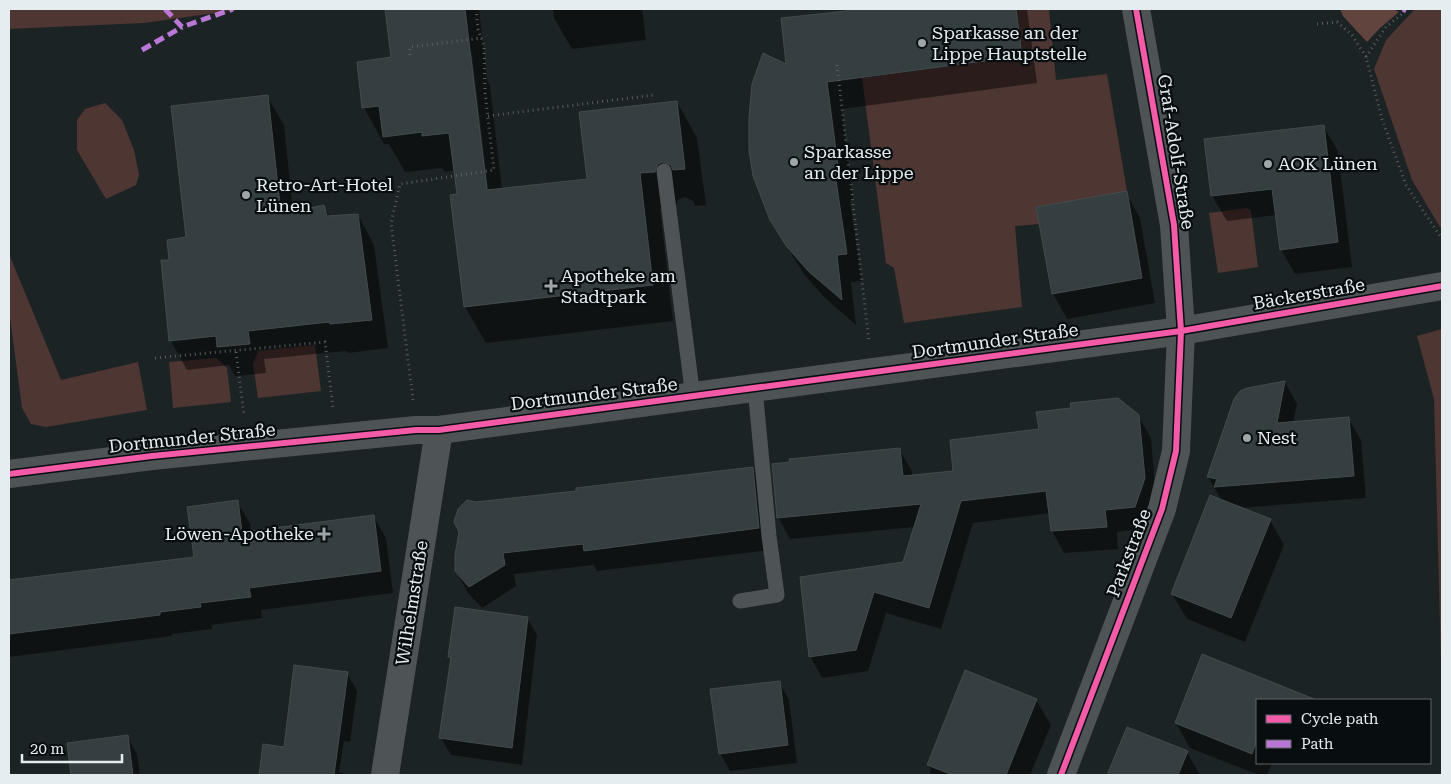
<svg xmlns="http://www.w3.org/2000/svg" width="1451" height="784" viewBox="0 0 1451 784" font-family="'Roboto Serif',serif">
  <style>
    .green { fill: #4e3632 }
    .forest { fill: #62443e }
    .shadow { fill: #0007; fill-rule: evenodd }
    .building { fill: #353f42; stroke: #454b4c }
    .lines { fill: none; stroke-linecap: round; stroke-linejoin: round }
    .path { stroke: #585e5f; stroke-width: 3; stroke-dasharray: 1 4; stroke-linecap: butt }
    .lane { stroke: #4e5456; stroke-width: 15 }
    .street { stroke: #4e5456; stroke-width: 28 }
    .quiet { stroke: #ba77d6; stroke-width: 5; stroke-dasharray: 10 5; stroke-linecap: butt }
    .cycleway-casing { stroke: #080d0f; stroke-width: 9 }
    .cycleway { stroke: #f35aa7; stroke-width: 6 }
    .poi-dot { fill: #9fa6a9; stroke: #080d0f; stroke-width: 2 }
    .labels { text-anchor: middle; stroke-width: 4.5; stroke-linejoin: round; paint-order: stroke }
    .poi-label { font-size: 18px; fill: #e5edf0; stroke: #080d0f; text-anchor: start }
    .street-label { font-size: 18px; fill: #e5edf0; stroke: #080d0f }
  </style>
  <rect width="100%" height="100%" fill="#1c2324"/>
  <g class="green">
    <polygon points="9,9 244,9 144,23 9,29"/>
    <polygon points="1016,9 1049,9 1056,80 1107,74 1127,191 1040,224 1015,226 1022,307 904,323 894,268 886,263 862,78 1022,56"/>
    <polygon points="1415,9 1442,9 1442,227 1440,227 1412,180 1374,69 1386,40"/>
    <polygon points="105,103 122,120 134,150 139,175 136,185 106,199 77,150 77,120 85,109"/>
    <polygon points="1247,208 1251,211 1258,267 1218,273 1209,213"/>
    <polygon points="9,254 61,380 138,362 147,410 46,427 31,424 22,408 9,310"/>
    <polygon points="1442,329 1442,698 1434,399 1417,336"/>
    <polygon points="315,345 321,391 258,398 253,364 258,351"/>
    <polygon points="216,358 227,368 231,402 173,408 169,362"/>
  </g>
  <polygon class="forest" points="1340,9 1393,9 1399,12 1380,28 1367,42 1343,16"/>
  <g class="shadow">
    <path d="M387,9h92l8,70 3,7 12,103 86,-9 89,-78 20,36 9,67 -11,1 -2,-5 -8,-4 -7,3 -3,8 -15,1 13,112 -187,22 -21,-36 -14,-111 7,-1 -3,-25 -10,2 -3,-4 -37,4 -16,-28h-5l-20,-36 -6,-45 34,-4zM469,52l3,3 17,141h-3z"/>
    <polygon points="553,9 642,9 646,40 572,49 554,18"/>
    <polygon points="848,9 1027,9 1037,83 842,109 853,200 850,201 862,281 851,282 856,325 824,297 804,274 787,247 787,67 848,12"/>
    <polygon points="267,96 284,125 293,212 323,206 330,217 358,215 374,245 388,348 348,353 346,351 264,359 266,373 235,376 229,365 187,370 171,341 170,261 187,238"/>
    <polygon points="1323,126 1338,151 1352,267 1295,274 1281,249 1277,215 1227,221 1212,196 1206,140"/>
    <polygon points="1126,193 1140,218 1155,303 1067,319 1053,294"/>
    <polygon points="1285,382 1297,404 1293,423 1348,418 1361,440 1366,498 1239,508 1270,520 1284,545 1245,642 1187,619 1172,594 1222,501 1208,477"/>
    <polygon points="1138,416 1151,438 1156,500 1147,528 1117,532 1118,549 1064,553 1052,531 1050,513 973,523 941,629 886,613 868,671 822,678 810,656 801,578 904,563 915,527 790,539 778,517 899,449 912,471 912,476 955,473"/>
    <polygon points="752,468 765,489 770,550 597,571 594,565 514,574 516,586 482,608 468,593 456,571 476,503 578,492"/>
    <polygon points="237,502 250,523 251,532 374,517 386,538 393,593 261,610 262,618 212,625 212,629 172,634 172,636 9,657 9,581 196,559"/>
    <polygon points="527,618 537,635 522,765 451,755 441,738 451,659 450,656"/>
    <polygon points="347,673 357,691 350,742 344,741 339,772 342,773 344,775 260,775 264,746 285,749"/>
    <polygon points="779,682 789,700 797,763 730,771 720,753"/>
    <polygon points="1278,686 1286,700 1257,700 1257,763 1272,763 1267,775 1259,775 1190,748 1176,723"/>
    <polygon points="1036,700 1051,725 1030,775 929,775 931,769 928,765"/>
    <polygon points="1127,729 1187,752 1200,775 1108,775"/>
    <polygon points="127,736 137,754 140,775 73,775 68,744"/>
  </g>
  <g class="building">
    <polygon points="385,9 465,9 487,190 587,179 579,112 677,101 685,169 673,170 671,165 663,162 658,164 655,172 640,173 653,285 464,307 450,195 457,194 449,133 422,136 422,132 383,137 379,106 362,108 357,62 391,57"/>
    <polygon points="847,9 1016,9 1022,56 827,82 839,173 835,174 847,254 837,255 842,300 808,271 787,247 770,220 753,176 749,151 749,117 752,84 763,53 786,64 781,18 847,11"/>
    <polygon points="268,95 281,214 324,205 327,216 358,214 372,320 330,324 329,322 248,331 250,344 217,347 216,336 169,341 161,260 169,260 167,240 186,237 171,106"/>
    <polygon points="1324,125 1338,242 1280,250 1272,189 1211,196 1204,139"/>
    <polygon points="1127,191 1142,278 1052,294 1036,207"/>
    <polygon points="1285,381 1277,423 1349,417 1354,476 1214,487 1217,479 1207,477 1234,399 1240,391 1247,388"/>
    <polygon points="1118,398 1139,415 1145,478 1135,507 1105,510 1107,527 1051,531 1046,491 961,501 929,608 874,592 856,650 809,657 800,577 903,562 921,504 777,518 772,464 790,462 789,459 900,448 903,476 953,471 950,440 1039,429 1036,412 1071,408 1070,403"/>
    <polygon points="753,467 759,528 584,551 583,544 503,553 505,565 469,587 455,571 455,555 459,532 454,522 458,509 467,500 476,502 576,491 576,488"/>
    <polygon points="1210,495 1271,519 1231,618 1171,594"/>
    <polygon points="238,500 242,532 374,515 381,571 249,588 251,597 200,603 201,607 160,612 160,615 9,634 9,580 194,557 187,507"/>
    <polygon points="455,607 528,617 512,748 439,738 451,657 448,657"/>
    <polygon points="1202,654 1314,699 1313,700 1257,700 1257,739 1252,754 1175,723"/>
    <polygon points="294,665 348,672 334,775 259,775 263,744 284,747"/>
    <polygon points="965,670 1037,699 1006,775 953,775 927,765"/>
    <polygon points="780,681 788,745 719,754 710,689"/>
    <polygon points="1127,727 1188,751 1178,775 1107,775"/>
    <polygon points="128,735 133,775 71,775 67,743"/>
  </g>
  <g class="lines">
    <g class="path">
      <polyline points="1317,24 1337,22 1352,35 1366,57 1382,119 1406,185 1442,239"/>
      <polyline points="410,55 410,47 482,38"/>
      <polyline points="1366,57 1386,27 1408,9"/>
      <polyline points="837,65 869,342"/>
      <polyline points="488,116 654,95"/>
      <polyline points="236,352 244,415"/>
      <polyline points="155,358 325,342 333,408"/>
      <polyline points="413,400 391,223 400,184 494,170 485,92 484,46 478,29 476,9"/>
    </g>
    <g class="lane">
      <polyline points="664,171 693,397"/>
      <polyline points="740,601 777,595 769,536 755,388"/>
    </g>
    <g class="street">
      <polyline points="9,474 152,456 416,430 439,430 1181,331 1442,286"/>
      <polyline points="385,775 439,430"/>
      <polyline points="1061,775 1162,509 1176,451 1181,331 1174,225 1136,9"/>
    </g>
    <g class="quiet">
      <polyline points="165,9 182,27 233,9"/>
      <polyline points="1403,9 1406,11"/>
      <polyline points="142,50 182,27"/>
    </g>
    <defs>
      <g id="cycleway">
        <polyline points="9,474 152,456 416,430 439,430 1181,331 1442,286"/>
        <polyline points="1061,775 1162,509 1176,451 1181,331 1174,225 1136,9"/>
      </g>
    </defs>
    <use href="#cycleway" class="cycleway-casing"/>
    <use href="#cycleway" class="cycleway"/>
  </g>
  <g class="poi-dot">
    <circle cx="922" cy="43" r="5"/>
    <circle cx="794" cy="162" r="5"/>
    <circle cx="1268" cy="164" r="5"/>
    <circle cx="246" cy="195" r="5"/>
    <path d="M548.5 278.5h5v5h5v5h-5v5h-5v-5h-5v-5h5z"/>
    <circle cx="1247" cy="438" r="5"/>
    <path d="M321.5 526.5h5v5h5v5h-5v5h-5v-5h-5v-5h5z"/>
  </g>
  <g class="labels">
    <g class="poi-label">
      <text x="932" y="39">Sparkasse an der<tspan x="932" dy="21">Lippe Hauptstelle</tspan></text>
      <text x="804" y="158">Sparkasse<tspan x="804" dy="21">an der Lippe</tspan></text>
      <text x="1278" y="170">AOK Lünen</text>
      <text x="256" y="191">Retro-Art-Hotel<tspan x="256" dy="21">Lünen</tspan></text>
      <text x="561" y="282">Apotheke am<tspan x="561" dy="21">Stadtpark</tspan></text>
      <text x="1257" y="444">Nest</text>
      <text x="314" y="540" text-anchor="end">Löwen-Apotheke</text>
    </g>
    <g class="street-label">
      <text transform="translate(1176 152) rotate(81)" y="6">Graf-Adolf-Straße</text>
      <text transform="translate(1309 294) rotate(-10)" y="6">Bäckerstraße</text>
      <text transform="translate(995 341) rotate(-8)" y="6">Dortmunder Straße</text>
      <text transform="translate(594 394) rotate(-7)" y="6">Dortmunder Straße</text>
      <text transform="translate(192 438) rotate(-6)" y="6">Dortmunder Straße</text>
      <text transform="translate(1129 553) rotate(-69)" y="6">Parkstraße</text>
      <text transform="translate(412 603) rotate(-81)" y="6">Wilhelmstraße</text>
    </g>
  </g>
  <rect width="1451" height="784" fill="none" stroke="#e5edf0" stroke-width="20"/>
  <rect x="1256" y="699" width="175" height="65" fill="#080d0f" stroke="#606769"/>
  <rect x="1266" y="715" width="25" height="8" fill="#f35aa7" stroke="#606769"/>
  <text x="1301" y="724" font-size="15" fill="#e5edf0">Cycle path</text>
  <rect x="1266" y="740" width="25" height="8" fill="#ba77d6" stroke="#606769"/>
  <text x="1301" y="749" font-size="15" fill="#e5edf0">Path</text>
  <path d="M22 754v8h100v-8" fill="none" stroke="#e5edf0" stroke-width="2.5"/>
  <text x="30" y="754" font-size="15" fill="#e5edf0" stroke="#080d0f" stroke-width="4" paint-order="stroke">20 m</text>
</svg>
